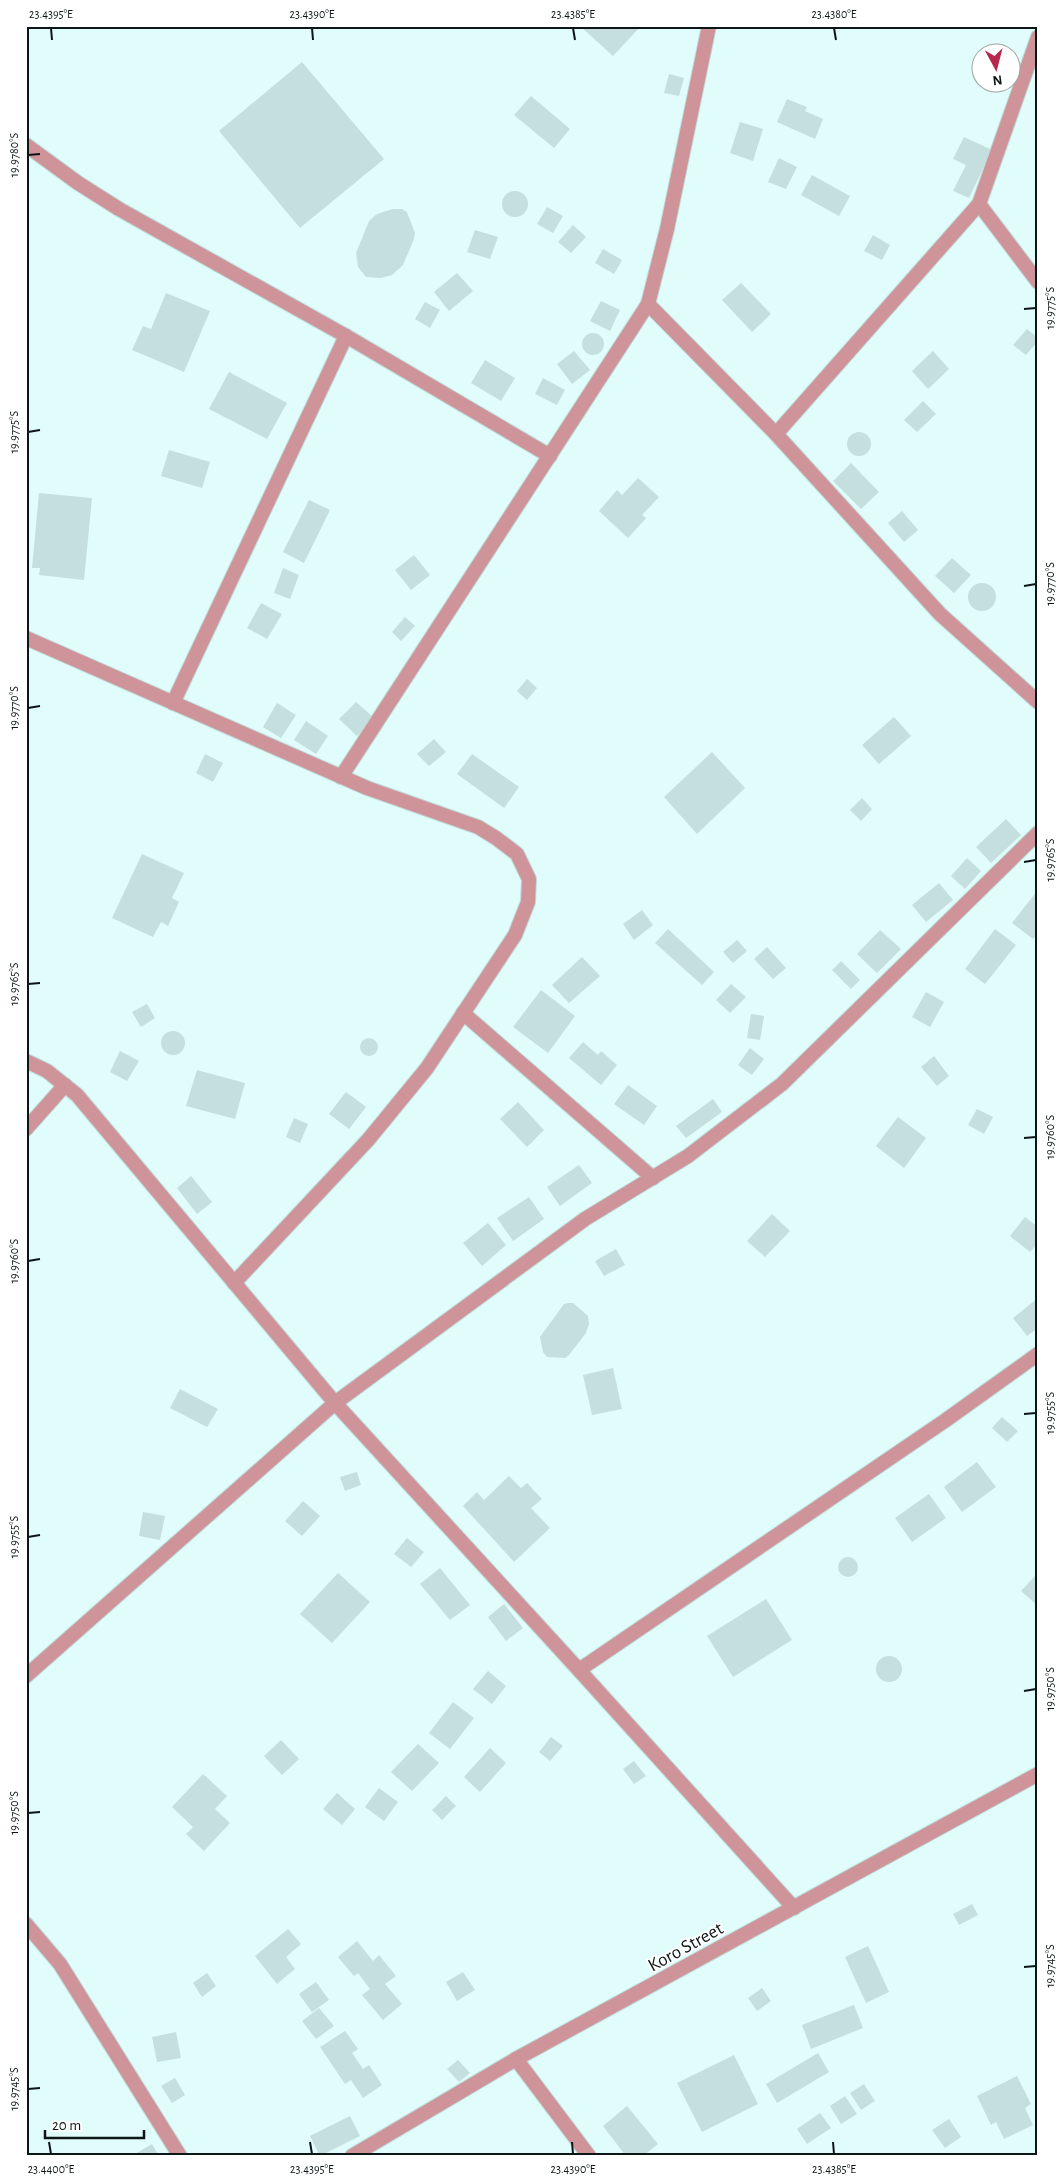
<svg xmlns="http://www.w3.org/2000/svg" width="1064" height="2182" viewBox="0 0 1064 2182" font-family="'Alegreya Sans',sans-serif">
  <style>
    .building { fill: #c4dfdd }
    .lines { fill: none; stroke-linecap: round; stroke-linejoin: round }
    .minor-casing { stroke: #bfd8d6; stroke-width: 16 }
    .minor { stroke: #ce949a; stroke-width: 14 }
    .ticks { fill: none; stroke: #0d1616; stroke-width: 2 }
    .labels { text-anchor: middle; stroke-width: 4; stroke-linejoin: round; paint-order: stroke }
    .street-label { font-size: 19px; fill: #0d1616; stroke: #fff }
    .neatline { fill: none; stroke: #0d1616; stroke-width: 2 }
    .ticks-label { font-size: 12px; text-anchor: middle; fill: #0d1616 }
  </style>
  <rect width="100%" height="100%" fill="#e1fdfb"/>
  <g class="building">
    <polygon points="580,26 641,26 613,56"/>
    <polygon points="302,62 384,159 300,228 219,131"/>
    <polygon points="669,74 684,78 679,96 664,93"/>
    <polygon points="531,96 570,129 554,148 514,115"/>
    <polygon points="787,99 807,107 805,111 823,119 815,139 777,122"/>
    <polygon points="740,122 763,129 753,161 730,153"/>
    <polygon points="964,137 992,150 969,198 953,191 966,165 953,159"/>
    <polygon points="779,158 797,167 786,189 768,182"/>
    <polygon points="812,175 850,196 839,216 801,195"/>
    <circle cx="515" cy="204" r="13"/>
    <polygon points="547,207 563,216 553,233 537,224"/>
    <polygon points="393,209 402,209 407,212 415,233 414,239 403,265 392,275 381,278 366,277 358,267 356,253 369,221 377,214"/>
    <polygon points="573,225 586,237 571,253 558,242"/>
    <polygon points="475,230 498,237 490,259 467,252"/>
    <polygon points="873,235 890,245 882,260 864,251"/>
    <polygon points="603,249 622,260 614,274 595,263"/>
    <polygon points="457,273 473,291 449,311 434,292"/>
    <polygon points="741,283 771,314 752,332 722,300"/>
    <polygon points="166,293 210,311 184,372 132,350 143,326 151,329"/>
    <polygon points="601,301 620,310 610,331 590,321"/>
    <polygon points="425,302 440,310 430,328 415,319"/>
    <polygon points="1027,329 1038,338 1038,341 1026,355 1013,345"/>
    <circle cx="593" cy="344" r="11"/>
    <polygon points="574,351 590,370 572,384 557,364"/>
    <polygon points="933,351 949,369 928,389 912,371"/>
    <polygon points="485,360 515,378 501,401 471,383"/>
    <polygon points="229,372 287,403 267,439 209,409"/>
    <polygon points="543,378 565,390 557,405 535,394"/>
    <polygon points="923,401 936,414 917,432 904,420"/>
    <circle cx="859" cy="444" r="12"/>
    <polygon points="169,450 210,462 202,488 161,476"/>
    <polygon points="851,463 879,492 861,509 833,481"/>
    <polygon points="638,478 659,497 642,515 646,518 628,538 599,511 617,490 622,495"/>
    <polygon points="39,493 92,498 84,580 39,575 40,568 32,568"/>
    <polygon points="309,500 330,510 304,563 283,552"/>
    <polygon points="902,511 918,530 904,542 888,523"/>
    <polygon points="414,555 430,575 411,590 395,570"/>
    <polygon points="952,558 971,575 954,593 935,576"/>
    <polygon points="283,568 299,575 290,599 274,593"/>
    <circle cx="982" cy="597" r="14"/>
    <polygon points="261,603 282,614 267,639 247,628"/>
    <polygon points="405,617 415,626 401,641 392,632"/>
    <polygon points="527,679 537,688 527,700 517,691"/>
    <polygon points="356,702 374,718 357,736 339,719"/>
    <polygon points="277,703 296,715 281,738 263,727"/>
    <polygon points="894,717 911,736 879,764 862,745"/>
    <polygon points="306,721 328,736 316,754 294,740"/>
    <polygon points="434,739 446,752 429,766 417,754"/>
    <polygon points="712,752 745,788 697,834 664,797"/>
    <polygon points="205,754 223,763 213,782 196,773"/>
    <polygon points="472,754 519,787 504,808 457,774"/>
    <polygon points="862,798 872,809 861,821 850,810"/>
    <polygon points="1006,819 1021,835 991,863 976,847"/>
    <polygon points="142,854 184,873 172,898 179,902 168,926 161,922 153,937 112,918"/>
    <polygon points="967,858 981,871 965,889 951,876"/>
    <polygon points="939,883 953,900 926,922 912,905"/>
    <polygon points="1037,891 1038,933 1033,939 1012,923"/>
    <polygon points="642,910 653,925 634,940 623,924"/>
    <polygon points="668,929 714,972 702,985 655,943"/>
    <polygon points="995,929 1016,945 985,984 965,969"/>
    <polygon points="880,930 901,949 877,973 857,954"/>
    <polygon points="737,940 747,951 733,963 723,952"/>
    <polygon points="767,947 786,968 773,979 754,959"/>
    <polygon points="582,957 600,976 569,1003 552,985"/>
    <polygon points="841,961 860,980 851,989 832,970"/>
    <polygon points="731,984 746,997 730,1013 716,1000"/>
    <polygon points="541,990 575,1016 548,1053 513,1027"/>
    <polygon points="926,992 944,1002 930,1027 912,1017"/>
    <polygon points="147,1004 155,1018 141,1027 132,1012"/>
    <polygon points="751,1014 764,1016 760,1040 747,1038"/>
    <circle cx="173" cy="1043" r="12"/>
    <circle cx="369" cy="1047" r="9"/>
    <polygon points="583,1042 598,1055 601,1051 617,1065 601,1085 569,1058"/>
    <polygon points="750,1048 764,1059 752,1075 738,1065"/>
    <polygon points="120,1051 139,1061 127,1081 110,1072"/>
    <polygon points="934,1056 949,1076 937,1086 921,1067"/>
    <polygon points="197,1070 245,1083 235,1119 186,1106"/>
    <polygon points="628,1085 657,1106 644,1125 614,1104"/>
    <polygon points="346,1092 366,1107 349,1129 329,1114"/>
    <polygon points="713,1099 722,1112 686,1138 676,1126"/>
    <polygon points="518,1102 544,1130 527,1147 500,1119"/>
    <polygon points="977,1109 993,1117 984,1134 968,1125"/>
    <polygon points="898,1117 926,1138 904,1168 876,1146"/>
    <polygon points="294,1118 308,1124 300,1143 286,1137"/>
    <polygon points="579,1165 592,1183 560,1206 547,1187"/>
    <polygon points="191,1176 212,1202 197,1214 177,1188"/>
    <polygon points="529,1197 544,1219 513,1241 497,1218"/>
    <polygon points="772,1214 790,1231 765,1257 747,1241"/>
    <polygon points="1025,1217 1038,1227 1038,1243 1030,1252 1010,1236"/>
    <polygon points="488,1223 506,1245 482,1266 463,1243"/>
    <polygon points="616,1249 625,1265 604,1276 595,1261"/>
    <polygon points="1038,1298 1038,1328 1027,1336 1013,1318"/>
    <polygon points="568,1303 573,1303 588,1316 589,1324 586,1333 569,1355 565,1358 547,1357 543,1352 540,1337 564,1304"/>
    <polygon points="613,1368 622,1409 592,1415 583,1375"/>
    <polygon points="180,1389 218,1409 207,1427 170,1408"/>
    <polygon points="1002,1417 1018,1431 1007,1442 992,1428"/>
    <polygon points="977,1462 996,1487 962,1512 944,1487"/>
    <polygon points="357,1472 361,1485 345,1491 340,1477"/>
    <polygon points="509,1476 521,1488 527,1483 542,1499 531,1508 550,1528 514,1562 463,1506 477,1492 484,1500"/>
    <polygon points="929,1494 946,1518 912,1542 895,1518"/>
    <polygon points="303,1501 320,1516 302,1536 285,1521"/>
    <polygon points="143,1512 165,1516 160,1540 139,1536"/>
    <polygon points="407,1538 424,1552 411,1567 394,1554"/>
    <circle cx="848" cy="1567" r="10"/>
    <polygon points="440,1568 470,1605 450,1620 420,1584"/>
    <polygon points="338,1573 370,1602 332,1643 300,1614"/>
    <polygon points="1035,1576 1038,1579 1038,1606 1021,1591"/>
    <polygon points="766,1599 792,1640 733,1677 707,1636"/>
    <polygon points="504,1604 523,1628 506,1641 488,1617"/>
    <circle cx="889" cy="1669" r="13"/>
    <polygon points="488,1671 506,1686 492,1704 473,1689"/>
    <polygon points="453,1702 474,1718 450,1749 429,1733"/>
    <polygon points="551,1737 563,1746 550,1761 539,1752"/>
    <polygon points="281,1740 299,1759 282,1775 264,1756"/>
    <polygon points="418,1744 439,1763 412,1791 391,1772"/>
    <polygon points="490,1748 506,1763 480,1792 464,1777"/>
    <polygon points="634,1761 646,1776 634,1784 623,1769"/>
    <polygon points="203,1774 227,1796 215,1809 230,1823 204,1851 186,1834 193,1827 172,1807"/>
    <polygon points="379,1788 398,1802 384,1821 365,1807"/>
    <polygon points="337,1793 355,1809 342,1825 323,1809"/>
    <polygon points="446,1796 456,1806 442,1820 432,1810"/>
    <polygon points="972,1904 978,1915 959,1925 953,1914"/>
    <polygon points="288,1929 301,1944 286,1957 295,1969 277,1984 255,1956"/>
    <polygon points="357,1941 373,1961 379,1955 396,1976 385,1984 402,2004 383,2020 362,1995 370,1989 358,1973 354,1976 338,1957"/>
    <polygon points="868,1946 889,1992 866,2003 845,1957"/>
    <polygon points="463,1972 475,1990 457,2001 446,1982"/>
    <polygon points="207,1973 216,1986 202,1997 193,1983"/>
    <polygon points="316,1982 329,2000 312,2012 299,1994"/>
    <polygon points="762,1988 771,2001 757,2011 748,1998"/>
    <polygon points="854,2005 863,2028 811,2049 802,2025"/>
    <polygon points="319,2008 334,2026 316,2039 302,2021"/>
    <polygon points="345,2031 358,2049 352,2053 363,2069 369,2065 382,2085 363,2098 351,2080 345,2084 320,2047"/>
    <polygon points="176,2032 181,2058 157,2062 152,2037"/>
    <polygon points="818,2053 829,2072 777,2103 766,2084"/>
    <polygon points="734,2055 758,2104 702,2132 677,2083"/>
    <polygon points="458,2060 470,2073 459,2082 447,2069"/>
    <polygon points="1017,2076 1031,2104 1025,2108 1033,2125 1004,2139 996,2122 991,2125 977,2096"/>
    <polygon points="175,2078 185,2095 172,2103 161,2086"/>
    <polygon points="864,2084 875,2101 861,2110 850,2093"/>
    <polygon points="845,2096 857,2114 841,2124 830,2106"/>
    <polygon points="627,2106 658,2144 643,2156 626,2156 603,2126"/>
    <polygon points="820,2113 831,2128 807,2144 797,2129"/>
    <polygon points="350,2116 360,2136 320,2156 310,2136"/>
    <polygon points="949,2119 961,2137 945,2148 932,2130"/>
    <polygon points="152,2144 159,2156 136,2156 135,2154"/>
  </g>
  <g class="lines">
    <defs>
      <g id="minor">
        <polyline points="26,145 78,183 119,209 346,336 550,456"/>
        <polyline points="979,204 1038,282"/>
        <polyline points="648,304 776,434 940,614 1038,702"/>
        <polyline points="776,434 979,204 1038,37"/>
        <polyline points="26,638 367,788 478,827 496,838 517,854 529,879 528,902 515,935 427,1068 368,1140 234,1283"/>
        <polyline points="173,703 346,336"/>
        <polyline points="341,777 648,304 667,229 709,26"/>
        <polyline points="463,1013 653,1178"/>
        <polyline points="26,1061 47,1071 77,1095 335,1403 579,1670 794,1908"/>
        <polyline points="26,1129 65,1085"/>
        <polyline points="579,1670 946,1420 1038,1354"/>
        <polyline points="26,1676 335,1403 585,1219 688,1156 782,1084 1038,833"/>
        <polyline points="26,1924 60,1964 180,2156"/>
        <polyline points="516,2059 589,2156"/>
        <polyline points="352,2156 516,2059 1038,1774"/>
      </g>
    </defs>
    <use href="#minor" class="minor-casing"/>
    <use href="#minor" class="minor"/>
  </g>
  <path class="ticks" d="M51,28l1,12M312,28l1,12M573,28l2,12M834,28l2,12M28,155l12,-1M1024,309l12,-1M28,432l12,-2M1024,586l12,-2M28,708l12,-2M1024,862l12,-2M28,984l12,-1M1024,1138l12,-1M28,1261l12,-2M1024,1414l12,-1M28,1537l12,-2M1024,1691l12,-2M28,1813l12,-1M1024,1967l12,-1M28,2089l12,-1M49,2142l2,12M310,2142l2,12M572,2142l1,12M833,2142l1,12"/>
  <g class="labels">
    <g class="street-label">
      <text transform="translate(685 1946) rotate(-29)" y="7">Koro Street</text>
    </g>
  </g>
  <rect width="1064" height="2182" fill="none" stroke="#ffffff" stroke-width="55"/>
  <g transform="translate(996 68) rotate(173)"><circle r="24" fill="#ffffff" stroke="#9ea2a2"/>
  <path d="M0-4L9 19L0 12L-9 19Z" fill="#b7264d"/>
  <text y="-8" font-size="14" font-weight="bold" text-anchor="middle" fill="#0d1616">N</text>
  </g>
  <path d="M45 2130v8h99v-8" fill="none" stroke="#0d1616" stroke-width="2.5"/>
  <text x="52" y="2130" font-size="15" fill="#0d1616" stroke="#ffffff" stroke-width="4" paint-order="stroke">20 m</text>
  <rect x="28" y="28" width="1008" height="2126" class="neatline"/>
  <g class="ticks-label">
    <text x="51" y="18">23.4395°E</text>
    <text x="312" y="18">23.4390°E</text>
    <text x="573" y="18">23.4385°E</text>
    <text x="834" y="18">23.4380°E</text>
    <text transform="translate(14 155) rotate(-90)" y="4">19.9780°S</text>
    <text transform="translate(1050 308) rotate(-90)" y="4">19.9775°S</text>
    <text transform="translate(14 432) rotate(-90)" y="4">19.9775°S</text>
    <text transform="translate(1050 584) rotate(-90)" y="4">19.9770°S</text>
    <text transform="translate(14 708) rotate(-90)" y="4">19.9770°S</text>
    <text transform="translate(1050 860) rotate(-90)" y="4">19.9765°S</text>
    <text transform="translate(14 984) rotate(-90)" y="4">19.9765°S</text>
    <text transform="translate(1050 1137) rotate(-90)" y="4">19.9760°S</text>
    <text transform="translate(14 1261) rotate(-90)" y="4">19.9760°S</text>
    <text transform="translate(1050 1413) rotate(-90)" y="4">19.9755°S</text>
    <text transform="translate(14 1537) rotate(-90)" y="4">19.9755°S</text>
    <text transform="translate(1050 1689) rotate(-90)" y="4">19.9750°S</text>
    <text transform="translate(14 1813) rotate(-90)" y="4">19.9750°S</text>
    <text transform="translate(1050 1966) rotate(-90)" y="4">19.9745°S</text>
    <text transform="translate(14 2089) rotate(-90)" y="4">19.9745°S</text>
    <text x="51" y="2173">23.4400°E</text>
    <text x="312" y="2173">23.4395°E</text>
    <text x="573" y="2173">23.4390°E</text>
    <text x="834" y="2173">23.4385°E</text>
  </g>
</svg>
